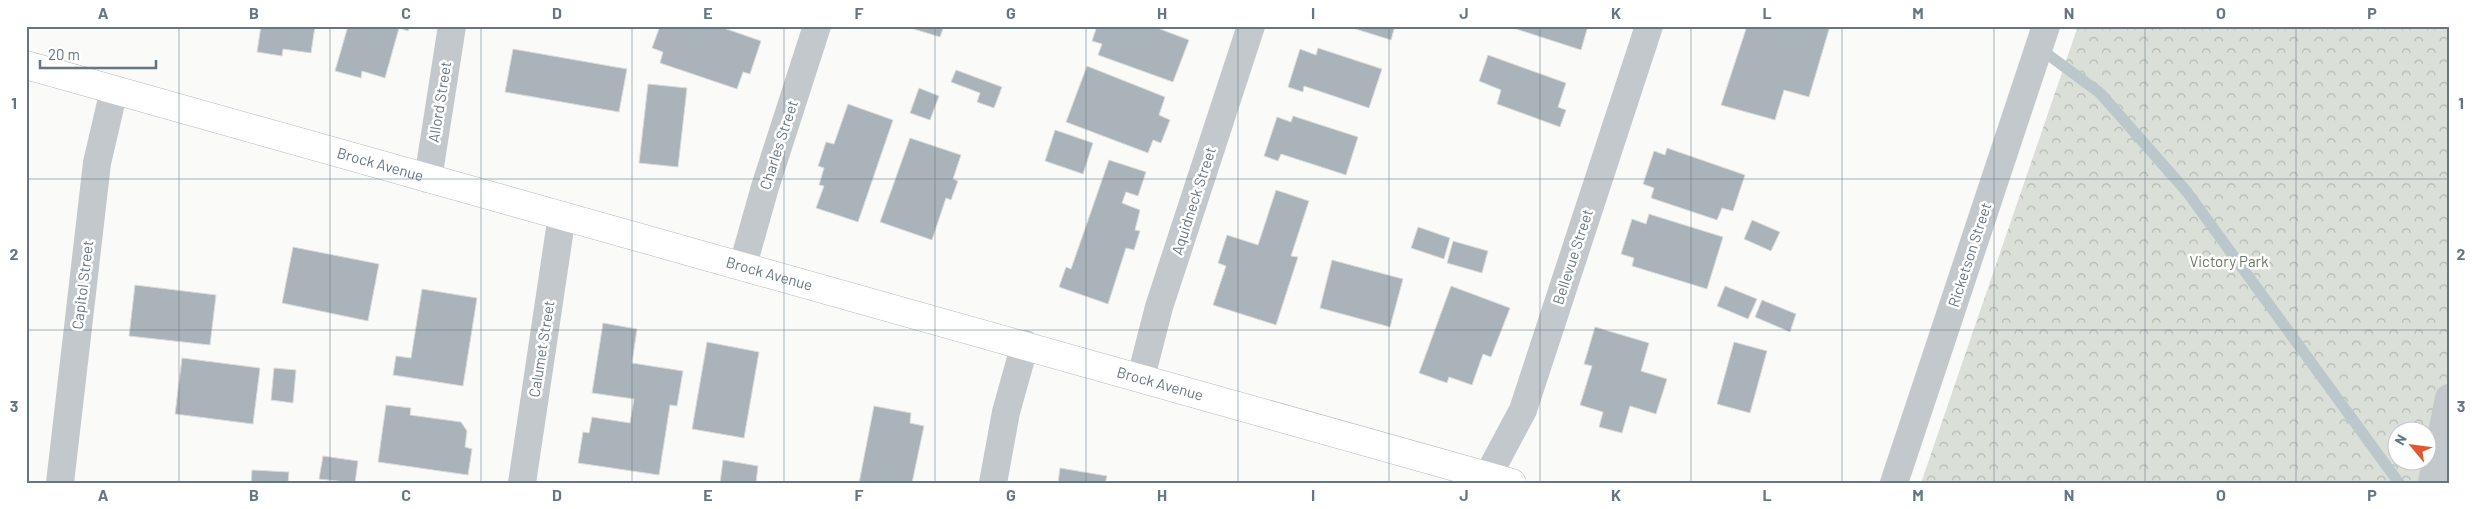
<svg xmlns="http://www.w3.org/2000/svg" width="2475" height="509" viewBox="0 0 2475 509" font-family="Barlow,sans-serif">
  <style>
    .forest { fill: url(#forest-crowns); fill-rule: evenodd }
    .lines { fill: none; stroke-linecap: round; stroke-linejoin: round }
    .stream { stroke: #bbc7cb; stroke-width: 11 }
    .building { fill: #aab3b9; stroke: #dcdcda }
    .secondary-casing { stroke: #b3babf; stroke-width: 29 }
    .minor { stroke: #c3c8cc; stroke-width: 28 }
    .secondary { stroke: #fff; stroke-width: 28 }
    .grid { fill: none; stroke: #657683; stroke-width: 1; stroke-opacity: 0.55 }
    .labels { text-anchor: middle; stroke-width: 5; stroke-linejoin: round; paint-order: stroke }
    .street-label { font-size: 15px; fill: #657683; stroke: #fff }
    .park-label { font-size: 15px; fill: #687a64; stroke: #fff }
    .neatline { fill: none; stroke: #657683; stroke-width: 2 }
    .grid-label { font-size: 16px; text-anchor: middle; font-weight: bold; fill: #657683 }
  </style>
  <defs>
    <pattern id="forest-crowns" width="20" height="18" patternUnits="userSpaceOnUse" patternTransform="scale(1.25)"><rect width="20" height="18" fill="#dadfd7"/><path d="M2 6a3 3 0 1 1 6 0M12 15a3 3 0 1 1 6 0" fill="none" stroke="#b4b9b4"/></pattern>
  </defs>
  <rect width="100%" height="100%" fill="#fafaf8"/>
  <path class="forest" d="M2078,26h371v457h-528zM2398,432h30v30h-30z"/>
  <g class="lines">
    <polyline class="stream" points="2039,48 2100,93 2187,192 2399,483"/>
  </g>
  <g class="building">
    <polygon points="261,26 315,26 311,53 283,49 282,56 257,52"/>
    <polygon points="348,26 410,26 408,31 399,28 385,78 362,71 361,78 335,71"/>
    <polygon points="660,26 718,26 761,41 750,74 743,72 737,89 660,63 663,52 652,48"/>
    <polygon points="904,26 944,26 940,37"/>
    <polygon points="1097,26 1152,26 1189,40 1173,82 1098,55 1102,44 1092,41"/>
    <polygon points="1346,26 1395,26 1391,40"/>
    <polygon points="1507,26 1588,26 1581,50"/>
    <polygon points="1747,26 1830,26 1809,97 1784,90 1775,120 1721,105"/>
    <polygon points="1318,48 1382,69 1369,108 1304,86 1303,92 1288,87 1300,49 1316,55"/>
    <polygon points="513,49 627,69 619,112 505,92"/>
    <polygon points="1488,55 1566,83 1558,107 1566,110 1560,127 1497,104 1501,90 1479,81"/>
    <polygon points="1087,66 1165,97 1159,115 1170,120 1161,143 1153,140 1148,153 1066,122"/>
    <polygon points="956,70 1002,87 994,108 977,102 980,93 951,82"/>
    <polygon points="648,84 687,88 678,167 639,163"/>
    <polygon points="919,88 939,96 930,120 910,113"/>
    <polygon points="848,104 893,120 858,222 816,208 824,186 819,185 824,168 818,166 826,142 834,144"/>
    <polygon points="1293,116 1358,137 1346,175 1281,154 1278,161 1264,156 1277,117 1291,122"/>
    <polygon points="1055,130 1093,143 1083,174 1045,161"/>
    <polygon points="910,138 961,155 953,179 958,181 951,200 946,198 932,240 880,222"/>
    <polygon points="1667,148 1745,175 1733,211 1722,208 1717,220 1651,198 1654,188 1643,184 1654,151 1665,155"/>
    <polygon points="1109,160 1146,172 1138,196 1126,192 1122,203 1140,210 1135,230 1140,231 1134,250 1126,248 1108,304 1059,287 1066,267 1071,269"/>
    <polygon points="1276,190 1309,201 1291,256 1298,257 1276,325 1213,305 1226,266 1218,263 1227,235 1258,245"/>
    <polygon points="1649,214 1723,237 1707,289 1632,266 1634,258 1621,254 1632,219 1646,224"/>
    <polygon points="1752,220 1780,232 1771,251 1744,239"/>
    <polygon points="1418,227 1450,238 1444,259 1411,248"/>
    <polygon points="1453,241 1488,251 1482,273 1447,263"/>
    <polygon points="293,247 379,264 368,321 282,303"/>
    <polygon points="1332,260 1403,279 1390,327 1320,308"/>
    <polygon points="135,285 216,295 210,345 129,336"/>
    <polygon points="1451,286 1510,308 1491,357 1483,354 1472,385 1449,377 1447,383 1419,373"/>
    <polygon points="1725,286 1757,299 1748,319 1717,306"/>
    <polygon points="422,289 477,298 463,386 393,375 396,356 411,358"/>
    <polygon points="1762,300 1796,314 1790,332 1755,317"/>
    <polygon points="603,323 637,329 632,363 683,371 677,406 670,405 659,475 578,463 583,432 589,433 592,417 630,423 634,399 592,393"/>
    <polygon points="1595,327 1649,343 1641,371 1667,379 1656,414 1630,406 1622,433 1599,427 1603,412 1580,405 1592,366 1584,364"/>
    <polygon points="707,342 759,352 744,438 692,429"/>
    <polygon points="1734,342 1767,351 1750,413 1717,404"/>
    <polygon points="182,358 260,368 253,424 175,414"/>
    <polygon points="274,368 296,370 293,403 271,400"/>
    <polygon points="386,405 411,408 410,415 461,422 467,431 465,447 472,449 468,475 378,462"/>
    <polygon points="874,406 911,413 910,423 924,426 912,483 859,483"/>
    <polygon points="323,456 358,461 355,483 319,479"/>
    <polygon points="723,460 758,466 756,483 720,483"/>
    <polygon points="1060,468 1107,476 1105,483 1058,483"/>
    <polygon points="252,470 289,472 288,483 251,483"/>
  </g>
  <g class="lines">
    <defs>
      <g id="secondary">
        <path id="s1" d="M26,65l1486,418"/>
      </g>
    </defs>
    <use href="#secondary" class="secondary-casing"/>
    <g class="minor">
      <polyline points="428,179 452,26"/>
      <polyline points="743,265 765,187 817,26"/>
      <polyline points="1141,377 1159,307 1251,26"/>
      <polyline points="60,483 97,163 114,90"/>
      <polyline points="522,483 562,215"/>
      <polyline points="993,483 1006,412 1025,344"/>
      <polyline points="1484,483 1523,410 1649,26"/>
      <polyline points="1894,483 2046,26"/>
      <polyline points="2432,483 2449,398"/>
    </g>
    <use href="#secondary" class="secondary"/>
  </g>
  <path class="grid" d="M179,26v457M330,26v457M481,26v457M632,26v457M784,26v457M935,26v457M1086,26v457M1238,26v457M1389,26v457M1540,26v457M1691,26v457M1842,26v457M1994,26v457M2145,26v457M2296,26v457M26,179h2423M26,330h2423"/>
  <g class="labels">
    <g class="street-label">
      <text transform="translate(440 102) rotate(-81)" y="5">Allord Street</text>
      <text transform="translate(779 145) rotate(-72)" y="5">Charles Street</text>
      <text dy="5" stroke="none"><textPath href="#s1" startOffset="368">Brock Avenue</textPath></text>
      <text transform="translate(1194 201) rotate(-72)" y="5">Aquidneck Street</text>
      <text transform="translate(1970 255) rotate(-72)" y="5">Ricketson Street</text>
      <text transform="translate(1573 257) rotate(-72)" y="5">Bellevue Street</text>
      <text dy="5" stroke="none"><textPath href="#s1" startOffset="772">Brock Avenue</textPath></text>
      <text transform="translate(83 285) rotate(-83)" y="5">Capitol Street</text>
      <text transform="translate(542 349) rotate(-81)" y="5">Calumet Street</text>
      <text dy="5" stroke="none"><textPath href="#s1" startOffset="1178">Brock Avenue</textPath></text>
    </g>
    <g class="park-label">
      <text x="2229" y="267">Victory Park</text>
    </g>
  </g>
  <rect width="2475" height="509" fill="none" stroke="#ffffff" stroke-width="55"/>
  <g transform="translate(2412 446) rotate(299)"><circle r="24" fill="#ffffff" stroke="#c1c8cd"/>
  <path d="M0-4L9 19L0 12L-9 19Z" fill="#e4572e"/>
  <text y="-8" font-size="14" font-weight="bold" text-anchor="middle" fill="#657683">N</text>
  </g>
  <path d="M40 60v8h116v-8" fill="none" stroke="#657683" stroke-width="2.5"/>
  <text x="48" y="60" font-size="15" fill="#657683" stroke="#ffffff" stroke-width="4" paint-order="stroke">20 m</text>
  <rect x="28" y="28" width="2420" height="454" class="neatline"/>
  <g class="grid-label">
    <text x="103" y="19">A</text>
    <text x="254" y="19">B</text>
    <text x="406" y="19">C</text>
    <text x="557" y="19">D</text>
    <text x="708" y="19">E</text>
    <text x="859" y="19">F</text>
    <text x="1011" y="19">G</text>
    <text x="1162" y="19">H</text>
    <text x="1313" y="19">I</text>
    <text x="1464" y="19">J</text>
    <text x="1616" y="19">K</text>
    <text x="1767" y="19">L</text>
    <text x="1918" y="19">M</text>
    <text x="2069" y="19">N</text>
    <text x="2221" y="19">O</text>
    <text x="2372" y="19">P</text>
    <text x="14" y="109">1</text>
    <text x="2461" y="109">1</text>
    <text x="14" y="260">2</text>
    <text x="2461" y="260">2</text>
    <text x="14" y="412">3</text>
    <text x="2461" y="412">3</text>
    <text x="103" y="501">A</text>
    <text x="254" y="501">B</text>
    <text x="406" y="501">C</text>
    <text x="557" y="501">D</text>
    <text x="708" y="501">E</text>
    <text x="859" y="501">F</text>
    <text x="1011" y="501">G</text>
    <text x="1162" y="501">H</text>
    <text x="1313" y="501">I</text>
    <text x="1464" y="501">J</text>
    <text x="1616" y="501">K</text>
    <text x="1767" y="501">L</text>
    <text x="1918" y="501">M</text>
    <text x="2069" y="501">N</text>
    <text x="2221" y="501">O</text>
    <text x="2372" y="501">P</text>
  </g>
</svg>
